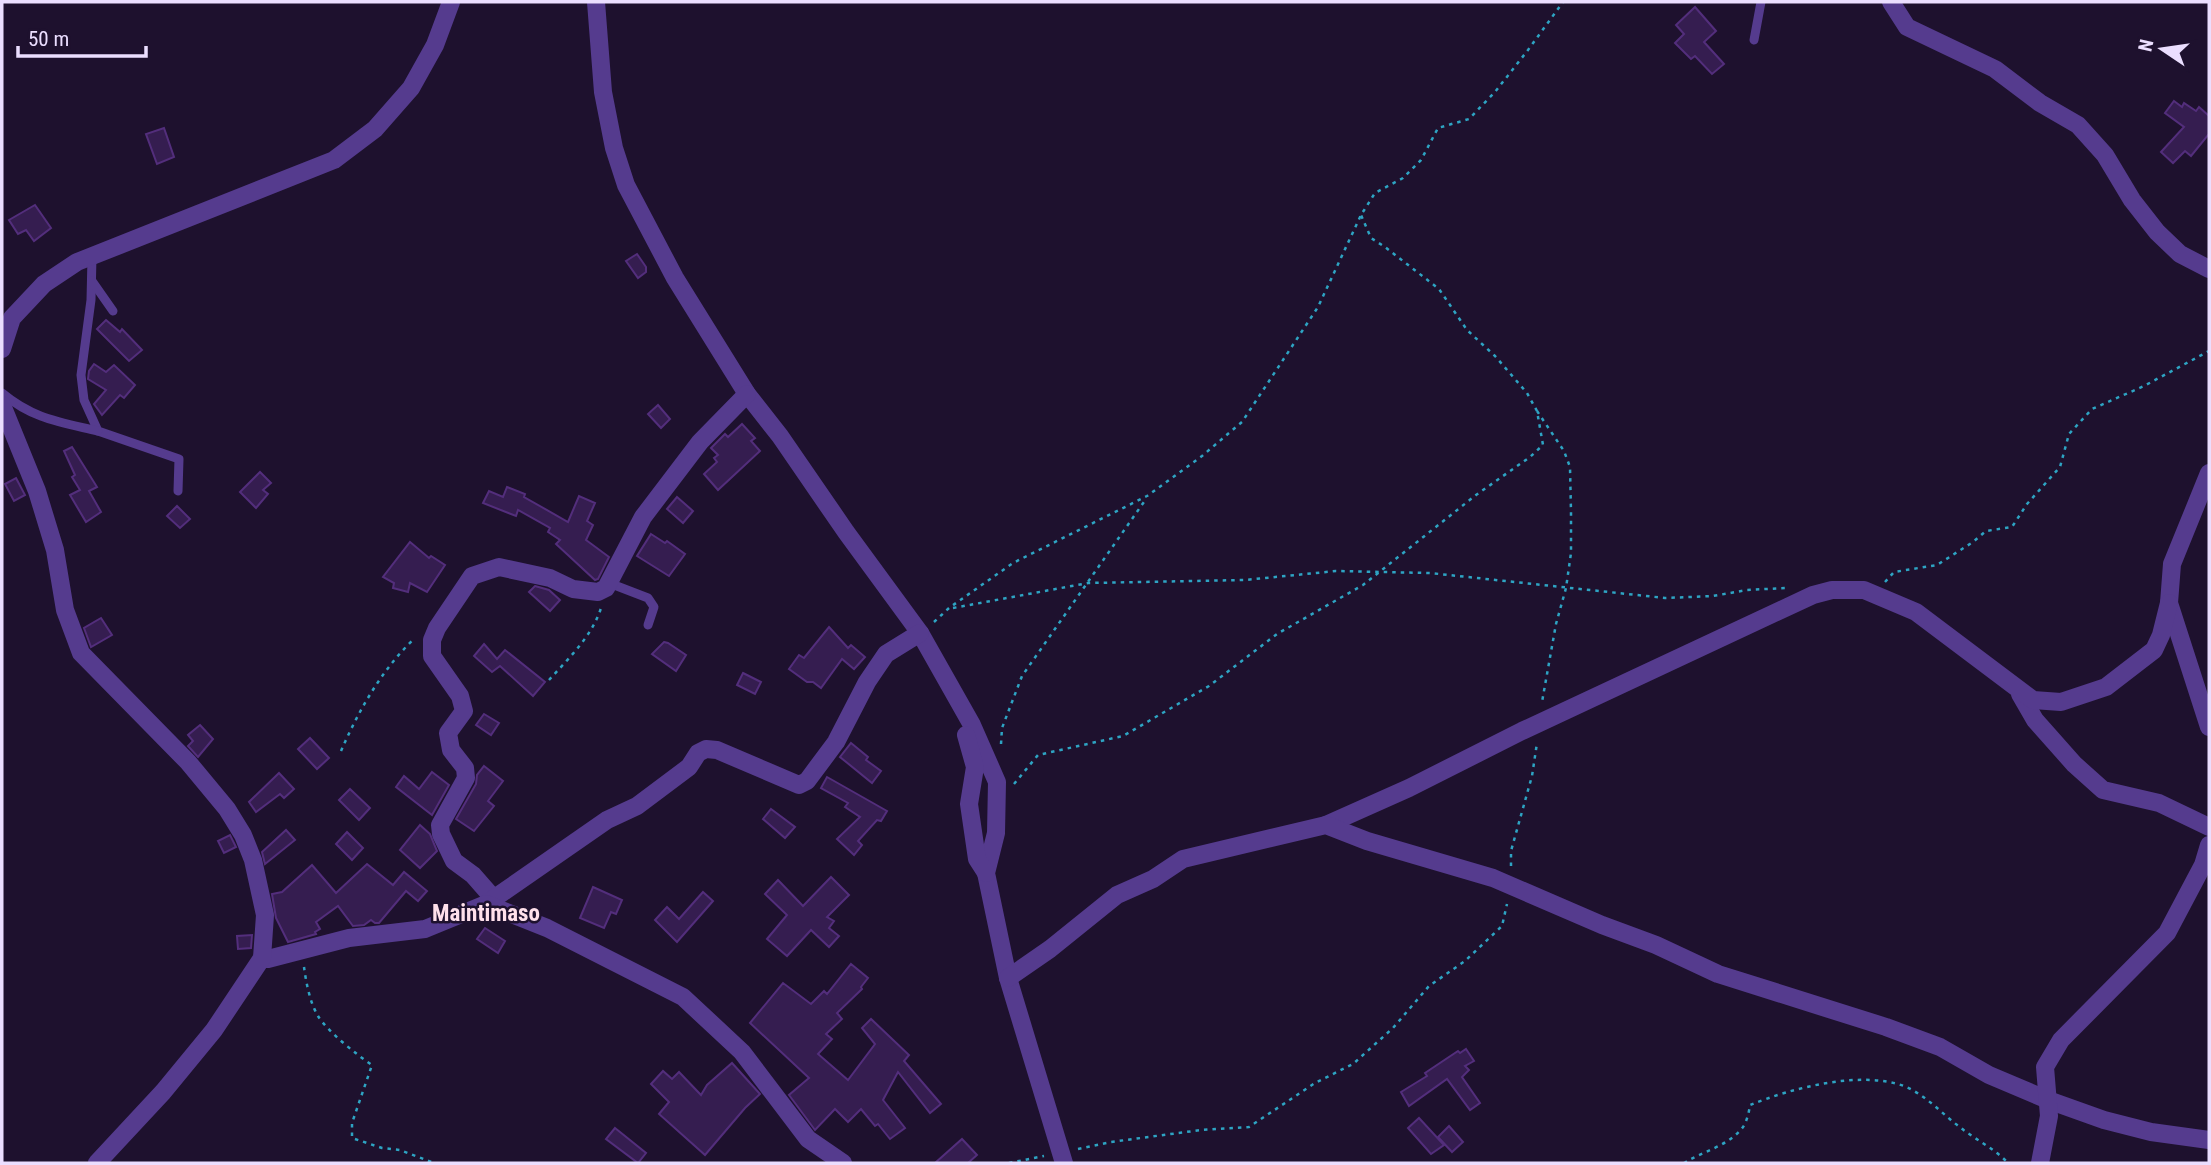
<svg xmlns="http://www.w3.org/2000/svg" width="2211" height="1165" viewBox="0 0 2211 1165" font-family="'Roboto Condensed',sans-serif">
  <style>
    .building { fill: #351d50; stroke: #532e7c; stroke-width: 2 }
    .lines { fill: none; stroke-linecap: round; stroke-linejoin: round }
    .path { stroke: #2ea4c3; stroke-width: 2.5; stroke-dasharray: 3.5 5; stroke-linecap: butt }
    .service { stroke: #553b8e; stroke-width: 9 }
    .minor { stroke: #553b8e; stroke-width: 18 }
    .tertiary { stroke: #553b8e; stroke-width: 18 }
    .labels { text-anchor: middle; stroke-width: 5; stroke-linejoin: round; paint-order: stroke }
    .quarter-label { font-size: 23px; font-weight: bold; fill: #ffe0eb; stroke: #1e112e }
  </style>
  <rect width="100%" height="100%" fill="#1e112e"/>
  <g class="building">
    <polygon points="1695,7 1716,31 1704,42 1724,64 1712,74 1695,56 1691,59 1675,43 1684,34 1676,25"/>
    <polygon points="2174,101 2182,107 2184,103 2196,111 2199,107 2209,116 2209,134 2191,156 2185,151 2173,163 2161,152 2184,127 2165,113"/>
    <polygon points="164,128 174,157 157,164 146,134"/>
    <polygon points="35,205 51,228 34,241 26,230 18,234 9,220"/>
    <polygon points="637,254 646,267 646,272 638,278 626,261"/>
    <polygon points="106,320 120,332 122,329 142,350 129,361 97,329"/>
    <polygon points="94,364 106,372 114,365 135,385 124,398 120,395 102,415 94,404 106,390 88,379 89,371"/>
    <polygon points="658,405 670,419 661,428 648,414"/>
    <polygon points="742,424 755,438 751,441 760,451 718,490 704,474 717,462 714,458 718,455 711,448 725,434 728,437"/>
    <polygon points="72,447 97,487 89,491 101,512 86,522 70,495 80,490 72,477 75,475 64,451"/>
    <polygon points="260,472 271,483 263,490 268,494 256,508 240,492"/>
    <polygon points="16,478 25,495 14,501 5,484"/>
    <polygon points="507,487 525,494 524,497 568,522 579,496 595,503 587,521 593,525 586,540 609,557 598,579 595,580 556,544 560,540 548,532 550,528 518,510 516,516 483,503 489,491 503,497"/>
    <polygon points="677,497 693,511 683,523 667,509"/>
    <polygon points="177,506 190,519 180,528 167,516"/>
    <polygon points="651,534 665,543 667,541 685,554 669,576 637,556"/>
    <polygon points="410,542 429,558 431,556 445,565 427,592 410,583 408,592 393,588 394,583 383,577"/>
    <polygon points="535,586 549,590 560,600 550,611 529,592"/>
    <polygon points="101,618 112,635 91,647 84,628"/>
    <polygon points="829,627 848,648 851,645 865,657 854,669 842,659 821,688 813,682 807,682 789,669 799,655 804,658"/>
    <polygon points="664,642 668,643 686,655 676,671 652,654"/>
    <polygon points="484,644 497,659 505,650 545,682 533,696 500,666 492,672 474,656"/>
    <polygon points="743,673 761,682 755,694 737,685"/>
    <polygon points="484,714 499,723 491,735 476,725"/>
    <polygon points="200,725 213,739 198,757 188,746 193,741 188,735"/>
    <polygon points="310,738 329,758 317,769 298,749"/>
    <polygon points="851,743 868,757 866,760 881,771 872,783 840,757"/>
    <polygon points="484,766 503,781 488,801 494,806 474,831 456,819 476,784 477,775"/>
    <polygon points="432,772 449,785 432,815 396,787 404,776 419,789"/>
    <polygon points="279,773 294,789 284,798 280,794 256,812 249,802"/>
    <polygon points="827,777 887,811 881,821 877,820 858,841 862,845 854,855 837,839 860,817 845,807 848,803 821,788"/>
    <polygon points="350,789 370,808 359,820 339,800"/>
    <polygon points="771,809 795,827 785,838 763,819"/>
    <polygon points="420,825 430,834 437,851 420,868 400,850"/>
    <polygon points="286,830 295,840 265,864 262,852"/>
    <polygon points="347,832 363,848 352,860 336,844"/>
    <polygon points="230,835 236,847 224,853 218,841"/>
    <polygon points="367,864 393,885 404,872 427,891 418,901 406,891 379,923 375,923 371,920 364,925 353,926 338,906 316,922 320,929 315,932 316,934 288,942 276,918 272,894 282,892 312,865 336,893"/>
    <polygon points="831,877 849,895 827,917 834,921 829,928 839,936 829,947 811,930 787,956 767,939 787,915 765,894 778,880 803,906"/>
    <polygon points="593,887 622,900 616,914 611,912 604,928 580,918"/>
    <polygon points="703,892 713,901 677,942 655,920 667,907 679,919"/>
    <polygon points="485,928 505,941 498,953 477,939"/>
    <polygon points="252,935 251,948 238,949 237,936"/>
    <polygon points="851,964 868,978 861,987 862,989 837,1013 842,1019 826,1034 832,1039 818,1054 848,1080 875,1044 862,1028 871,1019 909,1055 904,1061 941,1104 930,1113 898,1072 883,1100 905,1128 890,1139 878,1124 875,1126 861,1109 848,1122 835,1109 815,1130 789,1095 809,1078 750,1023 783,983 811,1004 824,991 827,994"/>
    <polygon points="1466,1049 1474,1061 1465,1066 1469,1070 1462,1077 1480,1103 1470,1110 1447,1079 1409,1106 1401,1092 1427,1076 1425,1073 1458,1051 1460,1053"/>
    <polygon points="732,1063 760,1094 745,1108 705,1155 659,1114 669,1102 651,1084 663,1071 672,1079 679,1072 701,1095 707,1085"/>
    <polygon points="1419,1118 1444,1145 1431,1154 1408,1128"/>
    <polygon points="1449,1126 1463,1142 1452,1152 1438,1137"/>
    <polygon points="615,1128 646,1153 638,1163 606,1139"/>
    <polygon points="962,1139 977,1155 968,1163 935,1163"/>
  </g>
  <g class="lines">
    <g class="path">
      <polyline points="1537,411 1564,451 1570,467 1571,512 1571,553 1566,588 1556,624 1542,702"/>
      <polyline points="1885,582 1894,572 1937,565 1973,542 1986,531 2012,527 2027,504 2060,467 2069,434 2092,409 2144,386 2209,351"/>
      <polyline points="953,608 1088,583 1245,580 1336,571 1430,573 1665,598 1713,596 1747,590 1785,588"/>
      <polyline points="934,622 949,608 1013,563 1147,496 1202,456 1242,422 1318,307 1361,215 1375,193 1403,178 1421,160 1438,128 1469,119 1495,92 1528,50 1563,2"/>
      <path d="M549,680c20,-22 43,-44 52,-72"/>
      <polyline points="1001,744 1002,728 1022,676 1146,499"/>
      <path d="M341,751c18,-41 41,-82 74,-113"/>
      <polyline points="1014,784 1038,755 1123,736 1209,686 1277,634 1363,585 1476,495 1530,457 1543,445 1537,411 1527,393 1495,356 1467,330 1439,289 1385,247 1371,238 1361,215"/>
      <polyline points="1511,866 1511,851 1532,776 1537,743"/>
      <path d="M304,967c2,15 6,36 14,49 9,15 39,39 54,49l-20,58v15l30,10 18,2 34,13"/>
      <polyline points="1078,1149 1111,1142 1201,1130 1249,1127 1315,1083 1353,1064 1393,1028 1429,986 1465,961 1502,926 1507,904"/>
      <polyline points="1009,1163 1044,1156"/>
      <path d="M1684,1163c19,-12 45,-17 59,-36 4,-6 6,-15 7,-22 42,-17 110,-35 154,-19 22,9 38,28 57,42 15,12 34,21 47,35"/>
    </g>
    <g class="service">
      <polyline points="1754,40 1761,2"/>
      <polyline points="92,257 91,300 81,375 84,400 98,431 179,459 178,491"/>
      <polyline points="92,281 113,311"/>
      <path d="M2,393c31,26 58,29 96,38"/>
      <polyline points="609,583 648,598 654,607 648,625"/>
    </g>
    <g class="minor">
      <polyline points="596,2 603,92 614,148 626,185 675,278 747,394 780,436 846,532 920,633 972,725 997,782 996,833 986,873 1008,978 1064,1163"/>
      <polyline points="1891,2 1907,27 1995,69 2040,103 2078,125 2105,155 2132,200 2157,232 2180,254 2209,269"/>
      <polyline points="2209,473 2172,564 2169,603 2209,727"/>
      <polyline points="2020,694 2035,720 2074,764 2103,790 2159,803 2209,827"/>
      <polyline points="966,735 975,767 969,804 977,859 986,873"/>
      <polyline points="1326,825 1409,788 1522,731 1813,595 1832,590 1864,590 1916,612 2033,700 2061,702 2106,687 2154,650 2161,635 2169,603"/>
      <polyline points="494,899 473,875 454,861 441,834 440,825 466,778 465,768 451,750 448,733 464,711 460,696 432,656 432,640 437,628 472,576 499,567 550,578 573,589 598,592 606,588 643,517 700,442 747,394"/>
      <polyline points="486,904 607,820 637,806 689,767 698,753 706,749 717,750 799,785 807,781 836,742 867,682 886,654 920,633"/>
      <polyline points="262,958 268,959 349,938 425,929 486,904 547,928 683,997 742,1052 808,1139 843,1163"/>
      <polyline points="1008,978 1050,949 1117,895 1153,879 1183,859 1326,825 1367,841 1493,878 1602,925 1656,945 1718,974 1886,1027 1940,1047 1989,1075 2048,1100 2104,1120 2151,1132 2209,1140"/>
      <polyline points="2040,1163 2049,1116 2045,1067 2061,1040 2167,933 2203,865 2209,845"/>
    </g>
    <g class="tertiary">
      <polyline points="2,349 12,318 44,284 77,262 334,160 375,129 411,88 435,45 451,2"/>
      <polyline points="2,405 37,491 55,550 65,610 81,653 188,762 227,809 243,835 253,860 265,915 262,958 214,1030 163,1092 97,1163"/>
    </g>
  </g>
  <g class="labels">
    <g class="quarter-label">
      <text x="486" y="921">Maintimaso</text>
    </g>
  </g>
  <rect width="2211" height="1165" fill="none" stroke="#ebdeff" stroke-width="7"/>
  <g transform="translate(2162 49) rotate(283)" stroke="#1e112e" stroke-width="5" paint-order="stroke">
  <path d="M0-5L12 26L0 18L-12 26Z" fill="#ebdeff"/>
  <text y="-10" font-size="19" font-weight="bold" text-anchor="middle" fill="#ebdeff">N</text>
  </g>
  <path d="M18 46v10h128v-10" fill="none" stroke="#ebdeff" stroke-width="3.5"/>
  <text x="28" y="46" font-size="21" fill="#ebdeff" stroke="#1e112e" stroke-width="5" paint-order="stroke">50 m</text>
</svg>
